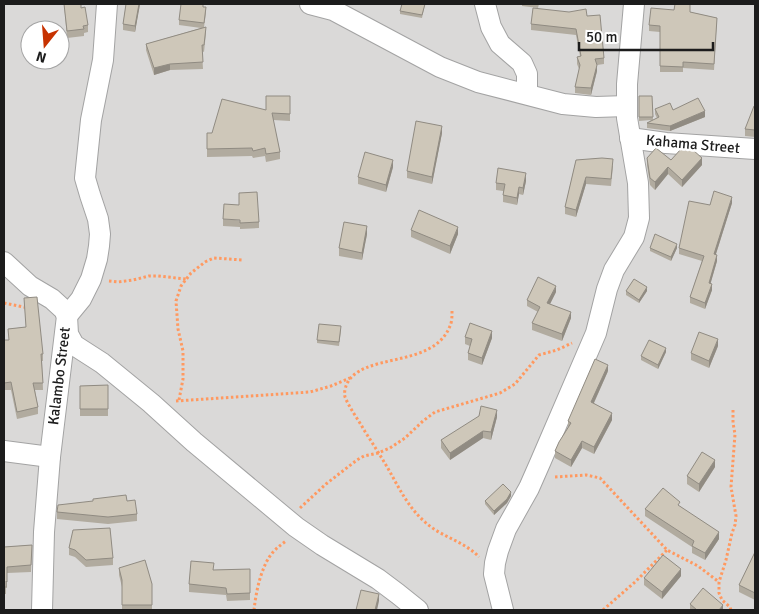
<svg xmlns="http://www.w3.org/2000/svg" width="759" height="614" viewBox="0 0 759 614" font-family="Signika,sans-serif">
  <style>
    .residential { fill: #dad9d8; fill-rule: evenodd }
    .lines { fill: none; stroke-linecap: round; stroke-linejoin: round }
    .minor-casing { stroke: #a3a3a3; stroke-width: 22 }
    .path { stroke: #ff9960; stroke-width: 3; stroke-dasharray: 2.5 2.5; stroke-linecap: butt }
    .minor { stroke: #fff; stroke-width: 20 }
    .wall { fill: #b1ab9f }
    .shaded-wall { fill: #908b82 }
    .building { fill: #cec7b9; stroke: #908b82 }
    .labels { text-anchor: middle; stroke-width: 5; stroke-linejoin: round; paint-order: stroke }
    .street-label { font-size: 15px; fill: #1c1c1c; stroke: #fff }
  </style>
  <rect width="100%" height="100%" fill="#eeede0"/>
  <path class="residential" d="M4,4h751v606h-751zM30,30h30v30h-30z"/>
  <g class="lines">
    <defs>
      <g id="minor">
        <polyline points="310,4 333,10 440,67 478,82 563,104 596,107 627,106"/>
        <polyline points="485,4 491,27 500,44 522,63 527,74 527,94"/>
        <polyline points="630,138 666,143 755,149"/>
        <polyline points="4,262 30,286 52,299 64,310 67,316 68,334 74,345 102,363 151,403 194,442 296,527 322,545 378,579 398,594 418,610"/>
        <polyline points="4,451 50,457"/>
        <polyline points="42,610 44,532 50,457 67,316 81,299 91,279 97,259 99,246 100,234 98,219 90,195 85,178 91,120 103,60 107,4"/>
        <polyline points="503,610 494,574 495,563 498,551 506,529 529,488 540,463 596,333 607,289 614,270 634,237 639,218 638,183 627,118 627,84 634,4"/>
      </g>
    </defs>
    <use href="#minor" class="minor-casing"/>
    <g class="path">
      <polyline points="109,281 118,282 133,280 149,276 158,276 186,279"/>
      <polyline points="4,303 28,308"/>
      <path d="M452,311c0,5 0,11 -2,15 -17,44 -91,25 -104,60 -1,3 -2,7 -1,11 5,12 13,22 19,33 9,14 18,28 26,42 10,18 19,36 35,50 16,15 39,19 54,35"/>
      <polyline points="179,400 183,379 183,351 178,329 176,301 181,286 191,273 205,262 214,258 243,260"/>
      <polyline points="176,401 310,392 331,386 350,378"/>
      <polyline points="555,477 586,475 600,478 667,550 698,566 719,582"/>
      <polyline points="300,508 326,484 357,460 364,456 378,453 390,448 405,438 423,421 435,412 500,393 515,384 539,355 557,350 572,343"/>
      <path d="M254,610c2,-18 7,-45 20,-59 4,-4 8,-7 12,-10"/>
      <polyline points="603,610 635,582 667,550"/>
      <polyline points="731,610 730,607 722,600 719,593 719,582 726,560 732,533 735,525 736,516 731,487 735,434 733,423 733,409"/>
    </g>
    <use href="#minor" class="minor"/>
  </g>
  <g class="wall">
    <polygon points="64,4 81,8 88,25 88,32 84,33 84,36 67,38"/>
    <polygon points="126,4 140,4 135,32 123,30 123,24"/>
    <polygon points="425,4 422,18 400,14 400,11"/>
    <polygon points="522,4 539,4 538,8 522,6"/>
    <polygon points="204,7 206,13 204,27 206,33 204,52 202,51 203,69 170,70 154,75 146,50 146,44 201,28 179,25 179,20"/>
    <polygon points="690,12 717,18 714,70 683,68 683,72 660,72 660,32 649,31 649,25"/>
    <polygon points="587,16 604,58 604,64 597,65 597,71 591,95 575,93 575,87 579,69 577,64 577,57 580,56 576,35 531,30 531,24"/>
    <polygon points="290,96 290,121 273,120 280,152 280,159 266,162 265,156 253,158 252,156 207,157 207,133 212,133 266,110"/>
    <polygon points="639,96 652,96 653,120 657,118 655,114 655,109 673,110 705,117 670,131 647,128 647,123 651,120 639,121"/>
    <polygon points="755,107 755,137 745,136 745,129"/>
    <polygon points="442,133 432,184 407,178 407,171"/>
    <polygon points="647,158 671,160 702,165 682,187 668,174 655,190 650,185 647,165"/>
    <polygon points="576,160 613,166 611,186 586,184 576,217 565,214 565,207"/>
    <polygon points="393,167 386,192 358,184 358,177"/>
    <polygon points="526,181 523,195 519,194 517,205 503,202 503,191 496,190 496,183"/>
    <polygon points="732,203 716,254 717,261 710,284 712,290 705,309 690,303 690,297 702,261 679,254 679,248 710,205"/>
    <polygon points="223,219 259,222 259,228 240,229 240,227 223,226"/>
    <polygon points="411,230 458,234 450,254 411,237"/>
    <polygon points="367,234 362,260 339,256 339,248"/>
    <polygon points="650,248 677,248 671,261 650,251"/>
    <polygon points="626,291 647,291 639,303 626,295"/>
    <polygon points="556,292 550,304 571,318 562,341 532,330 532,323 538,312 527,306 527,300"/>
    <polygon points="24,298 43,354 43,361 42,361 43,390 35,390 38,407 38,414 17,419 11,390 4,390 4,359 9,340 8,329 26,327"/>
    <polygon points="341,330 339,346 317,343 317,340"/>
    <polygon points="465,337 492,338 482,365 468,360 468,353 470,346 465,344"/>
    <polygon points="718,346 709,368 691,360 691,353"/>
    <polygon points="666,352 658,369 641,360 641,356"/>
    <polygon points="608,371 594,403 612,420 594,454 582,448 571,467 555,458 555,451 568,427 568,421"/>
    <polygon points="108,385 108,416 80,416 80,386"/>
    <polygon points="497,417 491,440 483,438 450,460 441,448 441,440"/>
    <polygon points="715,467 699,492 687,484 687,476"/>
    <polygon points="511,496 507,503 494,515 485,504 485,501"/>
    <polygon points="93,499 127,501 137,514 137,521 108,524 57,519 57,512 93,501"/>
    <polygon points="680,506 719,539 705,560 692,553 692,547 645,516 645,509"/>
    <polygon points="4,542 4,547 32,545 31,572 7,573 7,588 6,588 6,594 4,594"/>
    <polygon points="755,544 755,600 739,592 739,585 755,552"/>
    <polygon points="69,548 113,558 113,565 86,567 75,557 69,555"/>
    <polygon points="119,568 152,584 152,610 122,610 122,587 119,575"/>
    <polygon points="250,569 250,600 227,601 226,595 189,592 189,584 214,570"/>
    <polygon points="681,576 662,599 644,585 644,578"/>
    <polygon points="690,604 723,610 690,610"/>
  </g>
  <g class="shaded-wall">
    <polygon points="139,4 140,4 135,32 135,26"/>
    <polygon points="170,64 170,70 154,75 154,68"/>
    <polygon points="597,65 597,71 591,95 591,88"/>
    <polygon points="705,111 705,117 670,131 670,126"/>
    <polygon points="442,126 442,133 432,184 432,177"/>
    <polygon points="702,158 702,165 682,187 682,180"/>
    <polygon points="393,160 393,167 386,192 386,185"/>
    <polygon points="668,167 668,174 655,190 655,182"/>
    <polygon points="526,173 526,181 523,195 523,188"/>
    <polygon points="586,177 586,184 576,217 576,210"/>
    <polygon points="519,187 519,194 517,205 517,198"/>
    <polygon points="732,197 732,203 714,260 714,254"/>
    <polygon points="367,226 367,234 362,260 362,253"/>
    <polygon points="458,227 458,234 450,254 450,246"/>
    <polygon points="677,244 677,248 671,261 671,257"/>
    <polygon points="717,255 717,261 709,289 709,283"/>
    <polygon points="712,284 712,290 705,309 705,303"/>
    <polygon points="556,286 556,292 547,310 547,303"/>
    <polygon points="647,287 647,291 639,303 639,300"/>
    <polygon points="571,312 571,318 562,341 562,334"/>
    <polygon points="492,331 492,338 482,365 482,358"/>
    <polygon points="718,339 718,346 709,368 709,361"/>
    <polygon points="666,348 666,352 658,369 658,365"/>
    <polygon points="608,365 608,371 591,409 591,402"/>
    <polygon points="497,410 497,417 491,440 491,432"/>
    <polygon points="612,413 612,420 594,454 594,447"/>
    <polygon points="483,431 483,438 450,460 450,453"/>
    <polygon points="582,441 582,448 571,467 571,460"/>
    <polygon points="715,460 715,467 699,492 699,484"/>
    <polygon points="511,492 511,496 507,503 494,515 494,511"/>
    <polygon points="719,532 719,539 705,560 705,553"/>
    <polygon points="681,569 681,576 662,599 662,592"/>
    <polygon points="379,594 379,601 377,610 375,610"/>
    <polygon points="723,605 723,610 719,610"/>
  </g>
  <g class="building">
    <polygon points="64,4 81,4 81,8 85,7 88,25 83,26 84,29 67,31"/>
    <polygon points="126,4 139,4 135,26 123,24"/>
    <polygon points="181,4 203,4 203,7 206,7 204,23 179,20"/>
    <polygon points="402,4 425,4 422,15 400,11"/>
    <polygon points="675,4 690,4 690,12 717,18 714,64 683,62 683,67 660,66 660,26 649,25 651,8 674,10"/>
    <polygon points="533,8 569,12 586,9 587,16 600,15 604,58 595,59 597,65 591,88 575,87 580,65 577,57 581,56 576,29 531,24"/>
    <polygon points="206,27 204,45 202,45 203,62 170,64 154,68 146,44"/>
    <polygon points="266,96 290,96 290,114 272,113 280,152 266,154 265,148 253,151 252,148 207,149 207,133 212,133 222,99 266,110"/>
    <polygon points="639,96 652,96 653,117 639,117"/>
    <polygon points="698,98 705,111 670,126 647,123 659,117 655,109 670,103 673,110"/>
    <polygon points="754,106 755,107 755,130 745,129"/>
    <polygon points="416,121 442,126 432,177 407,171"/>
    <polygon points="656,148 671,160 681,149 693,150 702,158 682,180 668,167 655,182 650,178 647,158"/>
    <polygon points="365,152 393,160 386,185 358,177"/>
    <polygon points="602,158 613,159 611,179 586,177 576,210 565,207 576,160"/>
    <polygon points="498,168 526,173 523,188 519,187 517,198 503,195 505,184 496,183"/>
    <polygon points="714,191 732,197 714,254 717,255 709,283 712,284 705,303 690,297 704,256 679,248 689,201 710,205"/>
    <polygon points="257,192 259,222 240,223 240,220 223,219 224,204 239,205 239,193"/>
    <polygon points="419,210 458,227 450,246 411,230"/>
    <polygon points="344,222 367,226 362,253 339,248"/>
    <polygon points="655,234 677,244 671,257 650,248"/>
    <polygon points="538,277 556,286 547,303 571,312 562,334 532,323 540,307 527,300"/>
    <polygon points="634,279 647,287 639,300 626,291"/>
    <polygon points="37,297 43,354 41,354 43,383 33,383 38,407 17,412 11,382 4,383 4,340 9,340 8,329 26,327 24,298"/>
    <polygon points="470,323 492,331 482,358 468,353 472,339 465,337"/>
    <polygon points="319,324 341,326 339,342 317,340"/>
    <polygon points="699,332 718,339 709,361 691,353"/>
    <polygon points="649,340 666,348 658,365 641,356"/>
    <polygon points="595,359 608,365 591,402 612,413 594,447 582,441 571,460 555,451 559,442 571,423 568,421"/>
    <polygon points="108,385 108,409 80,409 80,386"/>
    <polygon points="481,406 497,410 491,432 483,431 450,453 441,440 479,416"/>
    <polygon points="702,452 715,460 699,484 687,476"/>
    <polygon points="503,484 511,492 507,499 494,511 485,501"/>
    <polygon points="663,488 680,502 678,505 719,532 705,553 692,546 694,541 645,509"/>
    <polygon points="126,495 127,501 135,500 137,514 108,517 57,512 58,505 93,501 93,499"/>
    <polygon points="110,528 113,558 86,560 75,550 69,548 73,530"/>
    <polygon points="4,542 4,547 32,545 31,565 7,567 7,582 6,581 6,587 4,587"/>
    <polygon points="755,552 755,593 739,585"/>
    <polygon points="663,555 681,569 662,592 644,578"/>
    <polygon points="145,560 152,584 152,605 122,605 122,580 119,568"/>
    <polygon points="191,561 214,563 213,570 250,569 250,593 227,594 226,588 189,584"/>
    <polygon points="703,588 723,605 719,610 697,610 690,604"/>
    <polygon points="361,590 379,594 375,610 356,610"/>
  </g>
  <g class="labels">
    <g class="street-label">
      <text transform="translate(693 144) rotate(5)" y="5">Kahama Street</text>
      <text transform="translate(59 376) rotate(-83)" y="5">Kalambo Street</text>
    </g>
  </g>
  <rect width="759" height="614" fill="none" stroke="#1c1c1c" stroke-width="10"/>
  <g transform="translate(45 45) rotate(197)"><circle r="24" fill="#ffffff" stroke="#a4a4a4"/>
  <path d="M0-4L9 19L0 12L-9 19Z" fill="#c73200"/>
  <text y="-8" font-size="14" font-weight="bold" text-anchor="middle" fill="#1c1c1c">N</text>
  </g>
  <path d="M579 42v8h134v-8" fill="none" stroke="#1c1c1c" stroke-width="2.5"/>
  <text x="586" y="42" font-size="15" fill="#1c1c1c" stroke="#ffffff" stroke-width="4" paint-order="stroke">50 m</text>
</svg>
